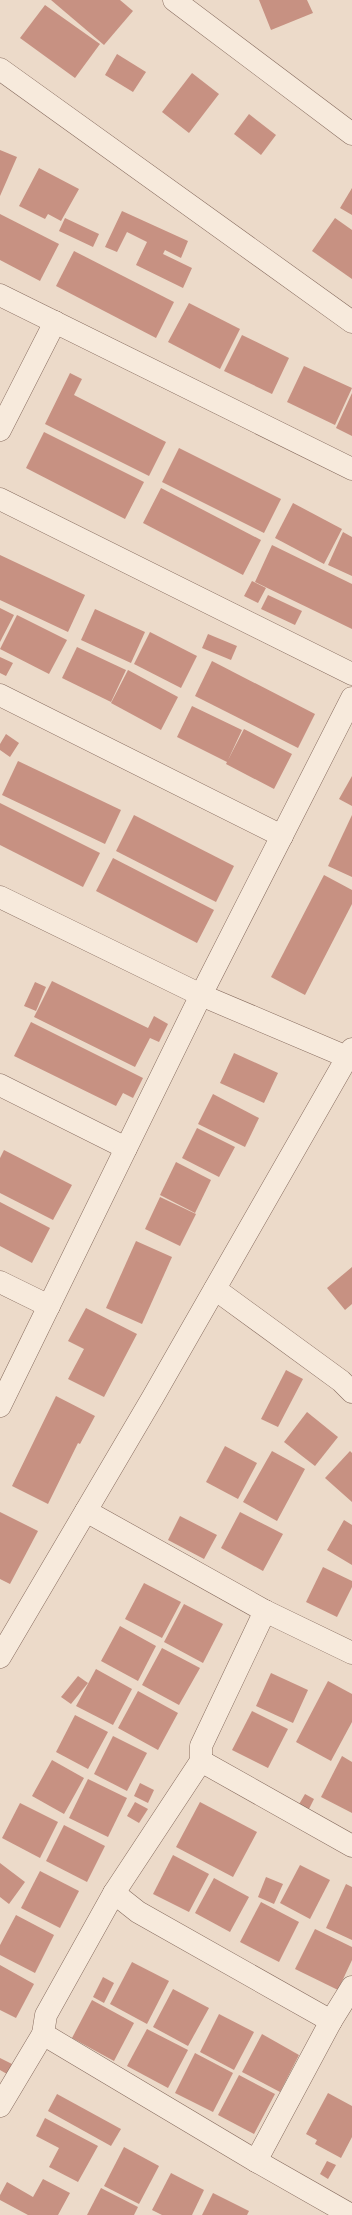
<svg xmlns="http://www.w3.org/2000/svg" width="352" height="2215" viewBox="0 0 352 2215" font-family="'Times New Roman',serif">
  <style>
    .building { fill: #c79182 }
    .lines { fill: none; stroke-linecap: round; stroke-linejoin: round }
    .street-casing { stroke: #876c5f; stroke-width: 23 }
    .street { stroke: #f7eadc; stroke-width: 22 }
  </style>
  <rect width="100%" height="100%" fill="#ecdac9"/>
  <g class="building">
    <polygon points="51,0 120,0 133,11 104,45"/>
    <polygon points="259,0 307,0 313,13 271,30"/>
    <polygon points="45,5 100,44 75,78 20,38"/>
    <polygon points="117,54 146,72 133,92 105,75"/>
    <polygon points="192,73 219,94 189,133 162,112"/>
    <polygon points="249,114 276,135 261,155 234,134"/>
    <polygon points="0,150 17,157 0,196"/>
    <polygon points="39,168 79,189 61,221 48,214 45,219 19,206"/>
    <polygon points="352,188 352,215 340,208"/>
    <polygon points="122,211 188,241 181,258 165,250 163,254 192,268 183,288 136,265 147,242 127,232 117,252 105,247"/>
    <polygon points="0,214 59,244 40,281 0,260"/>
    <polygon points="65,218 99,234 93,247 59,231"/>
    <polygon points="335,218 352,230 352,279 312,251"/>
    <polygon points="74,251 174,302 156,338 56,286"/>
    <polygon points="189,303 240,329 220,369 168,342"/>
    <polygon points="242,335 289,358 272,394 224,371"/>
    <polygon points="304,366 352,388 335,425 287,402"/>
    <polygon points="70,373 82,379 74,395 166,442 149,476 45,424"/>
    <polygon points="352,393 352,436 336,428"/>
    <polygon points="44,432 144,482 125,519 26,468"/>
    <polygon points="179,448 281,499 264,533 162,482"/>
    <polygon points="161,488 261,540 243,575 143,523"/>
    <polygon points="293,503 342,529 324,564 275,538"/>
    <polygon points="343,532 352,537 352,576 328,565"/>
    <polygon points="272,545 352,584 352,629 255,582"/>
    <polygon points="0,555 85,595 68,632 0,600"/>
    <polygon points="252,581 266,588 258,603 244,596"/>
    <polygon points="268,595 302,611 295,625 261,609"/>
    <polygon points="0,608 14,615 0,642"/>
    <polygon points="95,609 145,632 131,663 81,640"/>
    <polygon points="17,615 67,640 49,674 0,649"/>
    <polygon points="150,632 197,656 181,688 134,664"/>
    <polygon points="208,634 237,646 231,660 202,648"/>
    <polygon points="77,647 126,670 111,702 62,678"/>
    <polygon points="0,657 13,663 6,676 0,673"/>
    <polygon points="212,661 315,714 298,748 195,696"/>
    <polygon points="128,670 178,697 161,730 111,703"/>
    <polygon points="192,706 242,730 228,760 244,729 292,754 274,789 226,764 227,762 177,737"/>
    <polygon points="6,734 19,743 10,757 0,750 0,744"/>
    <polygon points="18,761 121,810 105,844 2,795"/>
    <polygon points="352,776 352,806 339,799"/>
    <polygon points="0,803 100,853 83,887 0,845"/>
    <polygon points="134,815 234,866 216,902 116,851"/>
    <polygon points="352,815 352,877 328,866"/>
    <polygon points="113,858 214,910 197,943 96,891"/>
    <polygon points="324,875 352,890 352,904 305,995 271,977"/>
    <polygon points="52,981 148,1028 154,1016 168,1024 159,1042 150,1038 135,1067 34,1017"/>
    <polygon points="35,982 46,987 36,1011 24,1006"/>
    <polygon points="31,1022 143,1078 133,1098 123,1093 116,1106 14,1056"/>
    <polygon points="234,1053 278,1073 264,1103 220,1083"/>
    <polygon points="213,1094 259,1118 245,1147 198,1124"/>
    <polygon points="197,1128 235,1147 219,1177 182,1158"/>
    <polygon points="4,1150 72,1185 53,1220 0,1193 0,1158"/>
    <polygon points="176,1162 211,1180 195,1213 160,1195"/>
    <polygon points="160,1197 196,1214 180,1246 145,1229"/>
    <polygon points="0,1202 50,1228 32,1263 0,1246"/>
    <polygon points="136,1241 172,1257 142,1324 106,1308"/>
    <polygon points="352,1267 352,1304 345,1310 327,1288"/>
    <polygon points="86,1308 137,1334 104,1397 68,1379 84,1349 68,1341"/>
    <polygon points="286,1370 303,1379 278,1427 261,1419"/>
    <polygon points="56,1396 95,1416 80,1444 78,1443 48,1504 12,1486"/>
    <polygon points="307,1412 338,1437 315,1466 284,1442"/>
    <polygon points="225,1446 257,1463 238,1499 206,1482"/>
    <polygon points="272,1451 305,1469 277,1521 243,1502"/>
    <polygon points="350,1451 352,1453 352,1502 325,1478"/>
    <polygon points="0,1512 38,1531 10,1584 0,1579"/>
    <polygon points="240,1512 283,1534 263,1571 221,1548"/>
    <polygon points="180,1516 217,1535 204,1559 168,1540"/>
    <polygon points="344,1520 352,1525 352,1565 327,1550"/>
    <polygon points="323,1567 352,1581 352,1587 337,1617 306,1602"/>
    <polygon points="144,1583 181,1602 162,1638 125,1619"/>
    <polygon points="184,1604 223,1624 203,1663 164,1642"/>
    <polygon points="120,1626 156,1646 138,1681 101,1661"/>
    <polygon points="162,1648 200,1668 179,1705 142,1685"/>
    <polygon points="96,1669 132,1689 113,1725 76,1706"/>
    <polygon points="271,1673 308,1690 293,1723 256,1706"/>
    <polygon points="78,1676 88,1683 71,1704 61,1697"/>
    <polygon points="328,1681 352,1694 352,1722 331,1761 296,1742"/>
    <polygon points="138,1691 178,1713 158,1750 118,1728"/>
    <polygon points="252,1711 288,1729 268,1768 232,1750"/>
    <polygon points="75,1715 108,1732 88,1769 56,1752"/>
    <polygon points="113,1736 147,1753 127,1791 94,1774"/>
    <polygon points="342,1756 352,1762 352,1813 321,1797"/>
    <polygon points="52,1760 84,1778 64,1814 32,1796"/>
    <polygon points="88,1779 127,1798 108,1837 69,1818"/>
    <polygon points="140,1783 154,1790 148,1803 134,1796"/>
    <polygon points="305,1794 314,1799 308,1811 298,1806"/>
    <polygon points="135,1802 148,1809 139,1823 127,1816"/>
    <polygon points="200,1802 257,1832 233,1877 176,1847"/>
    <polygon points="20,1803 58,1822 40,1858 2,1838"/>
    <polygon points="64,1825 105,1846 87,1882 46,1861"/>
    <polygon points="173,1855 209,1874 189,1912 153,1894"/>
    <polygon points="0,1863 25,1882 9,1904 0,1897"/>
    <polygon points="300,1865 330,1880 310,1919 280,1903"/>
    <polygon points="40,1871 79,1891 60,1928 21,1908"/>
    <polygon points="266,1877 283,1884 274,1904 258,1897"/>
    <polygon points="214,1878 249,1897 230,1932 195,1913"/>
    <polygon points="346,1884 352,1887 352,1940 326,1928"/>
    <polygon points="261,1902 299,1922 279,1962 240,1942"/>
    <polygon points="16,1915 54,1935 35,1973 0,1955 0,1945"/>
    <polygon points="315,1929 352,1947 352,1960 338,1990 295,1969"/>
    <polygon points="132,1962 169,1981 147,2024 110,2004"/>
    <polygon points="0,1965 34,1984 16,2018 0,2010"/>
    <polygon points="103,1977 114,1983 104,2003 93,1997"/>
    <polygon points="173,1989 209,2008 188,2046 153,2027"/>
    <polygon points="92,2000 134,2023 114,2061 72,2038"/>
    <polygon points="219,2014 254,2032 234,2070 200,2052"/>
    <polygon points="147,2029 188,2050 168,2088 127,2066"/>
    <polygon points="262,2034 299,2055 280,2092 242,2072"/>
    <polygon points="195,2053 233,2073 213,2112 175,2093"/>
    <polygon points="0,2058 12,2064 7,2074 0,2070"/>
    <polygon points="239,2075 275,2094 254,2134 218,2115"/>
    <polygon points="328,2093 352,2106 352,2137 341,2158 315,2144 317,2140 306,2134"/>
    <polygon points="57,2094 121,2129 111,2146 48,2111"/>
    <polygon points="45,2118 98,2146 78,2182 49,2167 59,2148 36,2136"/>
    <polygon points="124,2147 159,2166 139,2204 104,2186"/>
    <polygon points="327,2161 336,2165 328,2179 320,2174"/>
    <polygon points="171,2173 204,2190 192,2215 162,2215 152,2210"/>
    <polygon points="43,2179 70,2193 58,2215 28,2215 0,2200 0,2195 7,2182 33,2197"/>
    <polygon points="101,2188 138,2207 134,2215 87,2215"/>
    <polygon points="213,2193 249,2211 247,2215 202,2215"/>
  </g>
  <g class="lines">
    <defs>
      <g id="street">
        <polyline points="174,0 352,134"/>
        <polyline points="0,69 352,322"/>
        <polyline points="0,295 352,469"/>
        <polyline points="0,430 55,322"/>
        <polyline points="0,499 352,674"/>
        <polyline points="0,695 282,836"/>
        <polyline points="0,897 201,995 347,1057"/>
        <polyline points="0,1085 126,1148"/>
        <polyline points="0,1282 49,1306"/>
        <polyline points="215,1289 341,1381 352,1392"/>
        <polyline points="0,1406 201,995 352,698"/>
        <polyline points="86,1511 265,1611 352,1653"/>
        <polyline points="0,1657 153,1397 352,1049"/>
        <polyline points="201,1761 352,1846"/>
        <polyline points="114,1893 138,1912 331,2021"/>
        <polyline points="43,2034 256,2161 351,2215"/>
        <polyline points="0,2106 43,2034 46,2015 114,1893 201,1761 201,1746 265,1611"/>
        <polyline points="256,2161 331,2021 352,1987"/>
      </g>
    </defs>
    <use href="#street" class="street-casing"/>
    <use href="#street" class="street"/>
  </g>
</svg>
